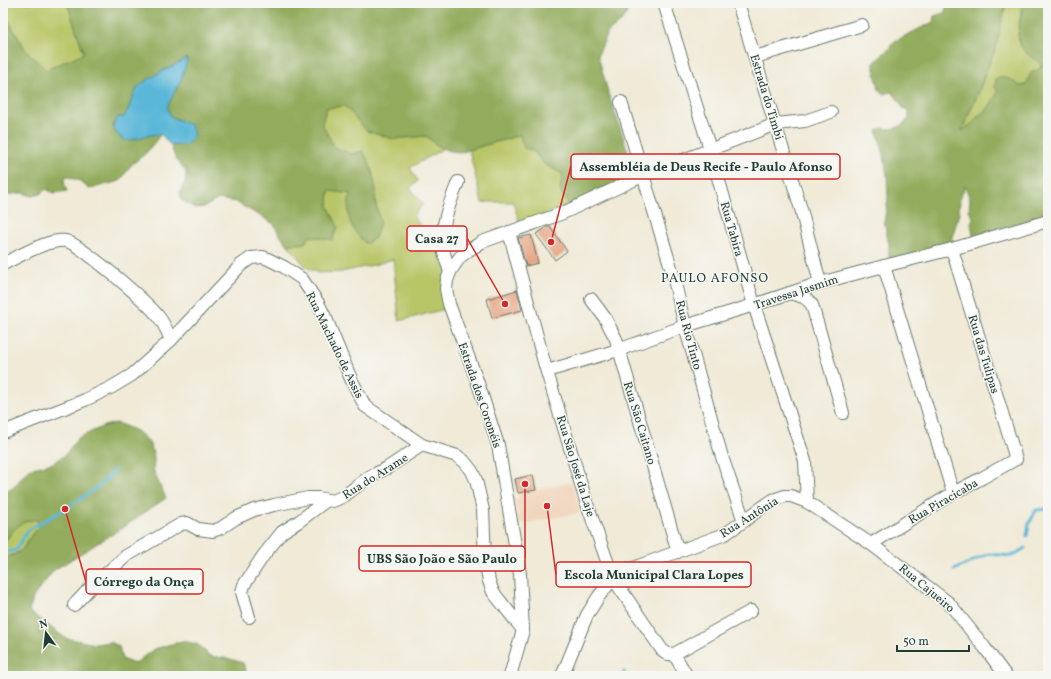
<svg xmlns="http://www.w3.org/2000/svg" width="1051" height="679" viewBox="0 0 1051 679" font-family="Vollkorn,serif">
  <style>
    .built { fill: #f1d5bd }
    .green { fill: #b9c668; stroke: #6c824e }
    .forest { fill: #92ab5c; stroke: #587448 }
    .water { fill: #5ab7d8; stroke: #3c7a86 }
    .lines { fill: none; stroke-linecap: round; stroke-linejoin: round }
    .stream { stroke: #5ab7d8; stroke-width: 3 }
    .building { fill: #e6a684 }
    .minor-casing { stroke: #687a6d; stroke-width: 14 }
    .minor { stroke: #fff; stroke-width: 12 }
    .labels { text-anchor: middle; stroke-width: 3; stroke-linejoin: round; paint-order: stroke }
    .street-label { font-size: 12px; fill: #1f3d34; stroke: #f6f6f2 }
    .neighbourhood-label { font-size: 13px; letter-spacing: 1px; fill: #1f3d34; stroke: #f6f6f2 }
    .leader { fill: none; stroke: #d62828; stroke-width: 1.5 }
    .callout-dot { fill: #d62828; stroke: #f6f6f2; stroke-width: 1.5 }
    .callout { fill: #f6f6f2; stroke: #d62828; stroke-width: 1.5 }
    .callout-label { font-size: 13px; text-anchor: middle; font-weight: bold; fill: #1f3d34 }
  </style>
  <rect width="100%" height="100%" fill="#f6f6f2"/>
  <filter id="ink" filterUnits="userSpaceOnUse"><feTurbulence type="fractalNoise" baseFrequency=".025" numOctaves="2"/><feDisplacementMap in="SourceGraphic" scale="8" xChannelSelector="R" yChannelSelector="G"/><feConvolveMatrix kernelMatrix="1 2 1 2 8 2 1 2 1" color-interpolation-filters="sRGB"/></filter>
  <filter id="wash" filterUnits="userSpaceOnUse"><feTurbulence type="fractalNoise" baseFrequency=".012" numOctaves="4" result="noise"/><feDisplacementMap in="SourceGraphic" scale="16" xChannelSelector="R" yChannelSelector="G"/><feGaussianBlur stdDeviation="0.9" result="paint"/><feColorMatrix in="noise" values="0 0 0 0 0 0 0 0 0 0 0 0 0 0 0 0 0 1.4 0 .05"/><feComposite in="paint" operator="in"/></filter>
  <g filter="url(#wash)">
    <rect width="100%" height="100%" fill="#f0ead7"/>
    <polygon class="built" points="574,482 580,513 519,524 514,499 519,498 518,493"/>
    <g class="green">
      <polygon points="3,3 67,3 84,53 46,70 25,49 3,12"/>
      <polygon points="1006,3 1022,3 1018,35 1029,55 1042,65 1036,71 1031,73 1026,85 1020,86 1008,78 987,110 978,116 975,122 961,132 978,94 985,74 996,47"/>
      <polygon points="345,106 367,131 394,139 426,136 442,149 410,168 418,181 410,188 423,204 413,216 448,262 445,309 399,321 393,259 374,265 341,272 318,273 306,267 288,245 305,243 310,236 338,227 328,206 329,190 350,194 348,207 375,238 380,222 375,200 376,190 351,154 334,147 322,124 326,108"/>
      <polygon points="520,135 544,164 564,175 560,190 569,205 520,224 513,202 488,202 482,203 469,150"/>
      <path d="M30,519l8,1 2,7c-11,7 -12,18 -21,25 -4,3 -11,4 -16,6v-14l10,-14 8,-7z"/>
    </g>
    <g class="forest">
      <path d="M67,3h566l-12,19 -13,10 -10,23 11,41 27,79 -67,30 -9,-15 3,-16 -19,-10 -10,-13 -10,-3 -4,-13 -58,17c-17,0 -23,-5 -36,-16l-32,3 -27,-8 -22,-25 -19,2 -4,16 12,23 17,7 12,-3 6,11 4,12 3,16 -1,10 5,22 -5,16 -9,6c-17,-16 -20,-28 -16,-50l-21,-3 -1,15 10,21 -6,13 -22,-4 -5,7 -17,2 -9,-11 -5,-10 -38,-22 -18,-3 -13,8 -10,1 -14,-8 -1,-8 6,-12v-9l-10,-11 -5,-14 17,-2 -10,-25 -7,-2 -4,-10 14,-27 6,-22c-10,6 -45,22 -50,31 -6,9 -7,19 -13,28h-6l-5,9 4,8 8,7c13,-2 23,-7 36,-7l-15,19 -15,12 -11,16 -31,8 -9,-8 -14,-5 -2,6 3,9 -14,2 -7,-4 -6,5 -8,2 -10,-3 -19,2v-183l22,37 21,21 38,-17z"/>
      <path d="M946,3h60l-10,44 -11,27 -7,20 -8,15 -8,22 12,-9 4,-6 9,-6 11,-18 -3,-5 1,-8c10,-4 16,1 24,7l6,-1 5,-12 5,-2 6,-6c-7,-6 -17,-11 -21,-19 -7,-13 2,-29 1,-43h26v212l-75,21 -2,-13 2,-6 -4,-7 1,-11 -5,-13 -5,12 -1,16 -9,30 -61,17v-16l-5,-23 4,-24 -1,-22 -3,-21 -7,-24 5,-3c13,2 18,0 27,-10l-1,-8 -5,-2 -3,-6 -8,-10 -9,2 -4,-4c-1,-10 -6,-17 -5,-27l15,-15 6,-7 38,-19 1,-6 10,-3 3,-7z"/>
      <path d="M116,423c19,6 36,13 38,36 0,4 -1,9 0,13 3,8 8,17 12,26l-47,32 -65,40 -20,26 -5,15 36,27 31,6 14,-2 9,4 3,13 12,5 20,-15 28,-8 15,3 13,12 20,3 13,4 5,13h-245v-118c5,-2 12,-3 16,-6 9,-7 10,-18 21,-25l-3,-7c-18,-1 -24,12 -34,24v-54l9,-1 17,-20 24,-6 11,-7 14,-18 26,-12z"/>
    </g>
    <path class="water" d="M188,58l-7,22 -14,27 4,10 20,8 3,10 -6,9 -17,2 -10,-12c-13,0 -23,5 -36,7l-8,-7 -4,-8 5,-9h6c6,-9 8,-20 13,-28 5,-9 40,-25 51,-31z"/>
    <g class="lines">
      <g class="stream">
        <polyline points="1027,536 1029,524 1036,510 1048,509"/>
        <polyline points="3,553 16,550 28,530 65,509 98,487 115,470"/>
        <polyline points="954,570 988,554 1012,556 1025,548"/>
        <polyline points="624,672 624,676"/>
      </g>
    </g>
    <g id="blocks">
      <g class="building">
        <polygon points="549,226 567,251 555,260 536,234"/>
        <polygon points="531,235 538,263 526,266 518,238"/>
        <polygon points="517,290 522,310 492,318 487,299"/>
        <polygon points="533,475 536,490 518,493 515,479"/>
      </g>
    </g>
  </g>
  <g filter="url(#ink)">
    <use href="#blocks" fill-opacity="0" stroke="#687a6d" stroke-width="1"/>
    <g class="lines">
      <defs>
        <g id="minor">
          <polyline points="664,3 710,149 754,305 805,461 807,502"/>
          <polyline points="738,3 801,209 820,283"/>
          <polyline points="755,57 862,25"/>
          <polyline points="621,102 672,271 685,326 722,457 744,521"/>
          <polyline points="509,232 544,362 586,501 613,578 662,650 668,654 674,654 687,676"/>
          <path d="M3,264c17,-8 44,-25 63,-23 14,3 81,61 92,75 6,7 9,15 13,24"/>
          <polyline points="884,266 953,493"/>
          <path d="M450,272c-2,-7 -6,-16 -7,-24 -3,-21 7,-46 15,-66"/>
          <path d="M790,293c10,3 16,3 22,12l31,108"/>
          <polyline points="591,299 605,318 616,339 678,552"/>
          <polyline points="547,371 618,350 685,326 754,305 820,283 884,266 952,249 1048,221"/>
          <polyline points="3,432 85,400 112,387 132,375 171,340 241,265 251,258 263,257 268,259 284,267 302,279 318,303 327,321 351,379 365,406 422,445 457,456 464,461 472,471 476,480 483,510 485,559 489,581 493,592 523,630"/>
          <polyline points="871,544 953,493 982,478 1016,459 952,249"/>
          <polyline points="74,605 89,589 126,556 181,524 187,523 198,529 213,531 221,528 236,518 254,510 274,505 308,498 318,498 333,501 344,496 369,477 387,468 422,445"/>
          <polyline points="249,617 242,592 244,585 263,556 282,532 298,522 327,500"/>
          <polyline points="674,654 751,611"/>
          <polyline points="510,676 523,630 520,574 498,445 479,386 449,304 446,289 447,280 451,270 460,257 469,250 482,242 563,213 642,176 776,124 805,121 831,112"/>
          <polyline points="562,676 587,615 599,596 617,574 725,534 744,521 764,506 773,500 785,496 791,496 807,502 871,544 949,603 985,648 1006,676"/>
        </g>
      </defs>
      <use href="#minor" class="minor-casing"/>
      <use href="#minor" class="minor"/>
    </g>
  </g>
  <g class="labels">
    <g class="street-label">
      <text transform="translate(767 97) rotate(73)" y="4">Estrada do Timbi</text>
      <text transform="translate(732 229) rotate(74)" y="4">Rua Tabira</text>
      <text transform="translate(796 292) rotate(-18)" y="4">Travessa Jasmim</text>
      <text transform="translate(689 335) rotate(75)" y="4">Rua Rio Tinto</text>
      <text transform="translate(335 345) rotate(64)" y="4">Rua Machado de Assis</text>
      <text transform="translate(984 354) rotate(73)" y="4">Rua das Tulipas</text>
      <text transform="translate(480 395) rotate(71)" y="4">Estrada dos Coronéis</text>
      <text transform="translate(640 423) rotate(73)" y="4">Rua São Caitano</text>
      <text transform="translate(576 466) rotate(73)" y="4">Rua São José da Laje</text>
      <text transform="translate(375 476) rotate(-32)" y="4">Rua do Arame</text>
      <text transform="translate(943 501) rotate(-30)" y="4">Rua Piracicaba</text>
      <text transform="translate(749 517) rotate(-32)" y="4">Rua Antônia</text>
      <text transform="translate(927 588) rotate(40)" y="4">Rua Cajueiro</text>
    </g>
    <g class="neighbourhood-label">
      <text x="715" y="282">PAULO AFONSO</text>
    </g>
  </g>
  <path class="leader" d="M551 242L571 166M505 304L467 238M525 484L525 558M547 506L556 575M65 509L86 582"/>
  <g class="callout-dot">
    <circle cx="551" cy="242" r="4"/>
    <circle cx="505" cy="304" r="4"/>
    <circle cx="525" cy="484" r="4"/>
    <circle cx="547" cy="506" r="4"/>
    <circle cx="65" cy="509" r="4"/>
  </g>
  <g class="callout">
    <rect x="571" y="154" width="269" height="25" rx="4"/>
    <rect x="407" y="226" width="60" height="25" rx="4"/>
    <rect x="359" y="546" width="166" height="25" rx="4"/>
    <rect x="556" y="562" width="195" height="25" rx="4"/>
    <rect x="86" y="569" width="117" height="25" rx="4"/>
  </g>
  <g class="callout-label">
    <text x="706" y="171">Assembléia de Deus Recife - Paulo Afonso</text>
    <text x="437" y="243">Casa 27</text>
    <text x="442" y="563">UBS São João e São Paulo</text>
    <text x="654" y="579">Escola Municipal Clara Lopes</text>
    <text x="144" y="586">Córrego da Onça</text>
  </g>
  <rect width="1051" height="679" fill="none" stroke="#f6f6f2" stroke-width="16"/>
  <g transform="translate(46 633) rotate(345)" stroke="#f6f6f2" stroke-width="3" paint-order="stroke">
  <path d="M0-3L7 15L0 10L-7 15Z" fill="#1f3d34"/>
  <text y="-6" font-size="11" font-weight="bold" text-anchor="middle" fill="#1f3d34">N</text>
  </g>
  <path d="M897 645v6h72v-6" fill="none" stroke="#1f3d34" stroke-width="2"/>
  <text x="903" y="645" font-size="12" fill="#1f3d34" stroke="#f6f6f2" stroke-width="3" paint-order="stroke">50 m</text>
</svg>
